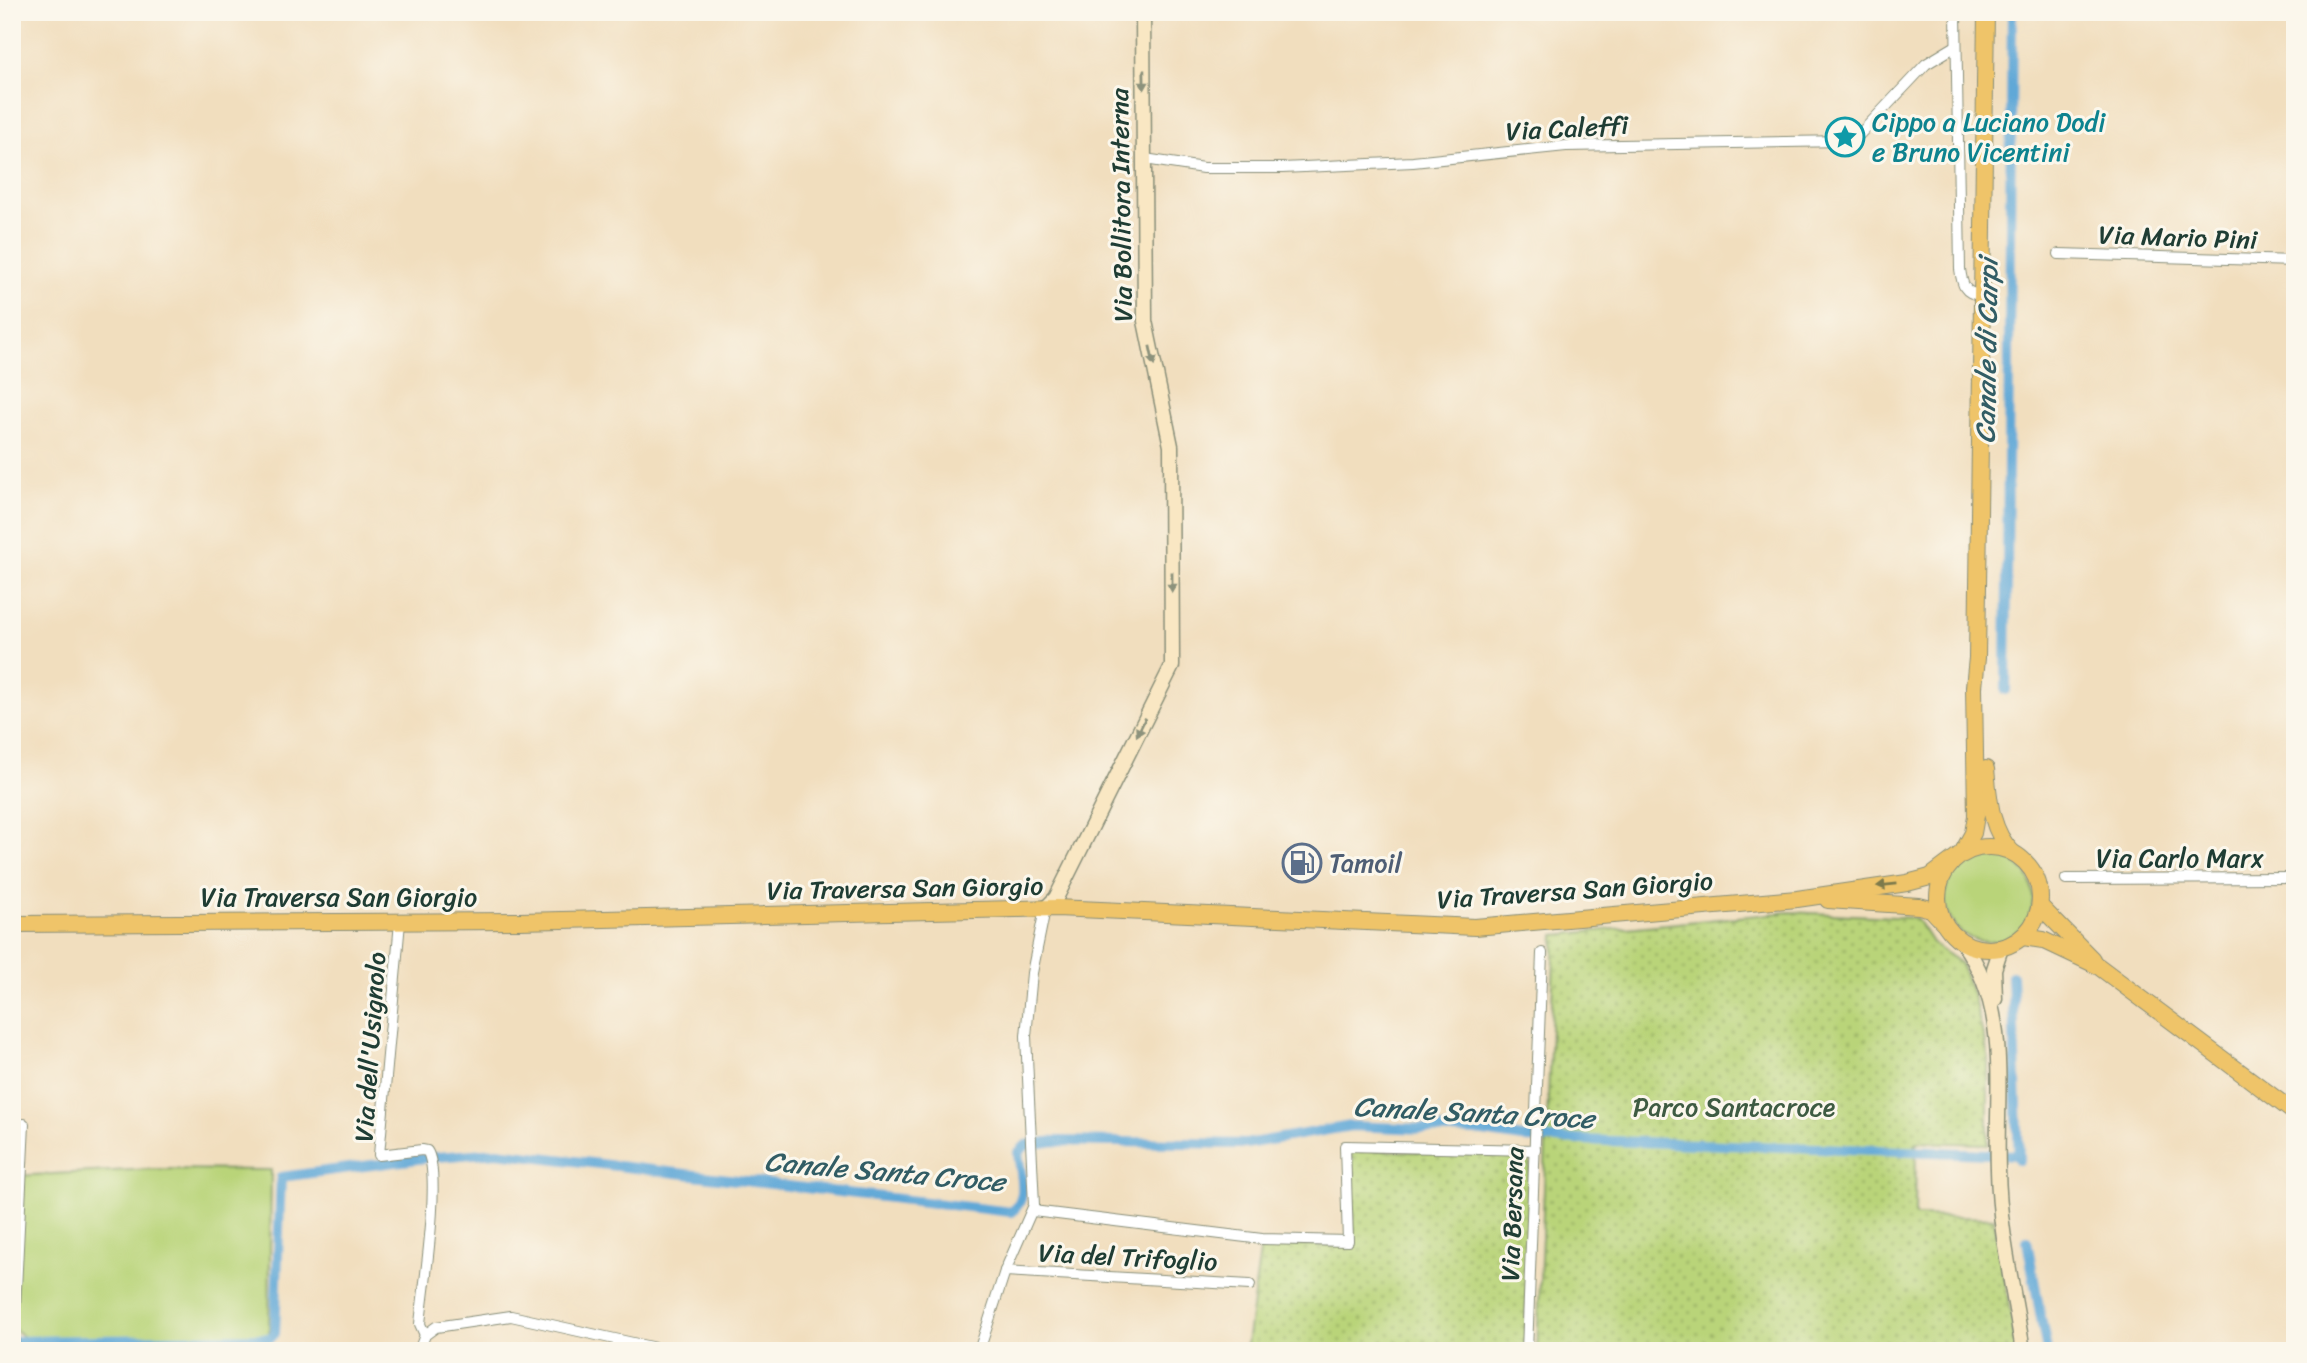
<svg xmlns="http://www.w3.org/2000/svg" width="2307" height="1363" viewBox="0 0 2307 1363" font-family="Sriracha,sans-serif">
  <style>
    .green { fill: #b9d479; stroke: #6c8856; stroke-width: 2 }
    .park { fill: url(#park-dots); stroke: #6c8856; stroke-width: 2 }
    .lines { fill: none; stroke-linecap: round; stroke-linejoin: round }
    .canal { stroke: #60a8d7; stroke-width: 10 }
    .street-casing { stroke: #888e79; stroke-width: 12 }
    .secondary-casing { stroke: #888e79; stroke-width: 17 }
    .primary-casing { stroke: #888e79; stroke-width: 18 }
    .street { stroke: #fff; stroke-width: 10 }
    .secondary { stroke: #f9e7c3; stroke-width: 14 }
    .primary { stroke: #efc469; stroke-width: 16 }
    .oneway { fill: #8c927c }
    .oneway2 { fill: #7d7a4c }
    .labels { text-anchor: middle; stroke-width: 6; stroke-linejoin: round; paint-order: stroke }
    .culture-label { font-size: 26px; fill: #0d838f; stroke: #fbf7ec; text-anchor: start }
    .street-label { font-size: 26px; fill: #1f3d34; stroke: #fbf7ec }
    .service-label { font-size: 26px; fill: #4e5e75; stroke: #fbf7ec; text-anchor: start }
    .park-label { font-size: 26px; fill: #3e5b42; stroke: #fbf7ec }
    .water-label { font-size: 28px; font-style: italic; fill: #325d65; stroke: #fbf7ec }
  </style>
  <defs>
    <pattern id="park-dots" width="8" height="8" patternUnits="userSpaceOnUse" patternTransform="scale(1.75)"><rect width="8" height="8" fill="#b9d479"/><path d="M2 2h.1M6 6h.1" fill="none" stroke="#96ad64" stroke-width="1.8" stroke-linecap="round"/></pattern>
  </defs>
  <rect width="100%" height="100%" fill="#fbf7ec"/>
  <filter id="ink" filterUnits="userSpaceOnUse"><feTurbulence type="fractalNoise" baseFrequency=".0143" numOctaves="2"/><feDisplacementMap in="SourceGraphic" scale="14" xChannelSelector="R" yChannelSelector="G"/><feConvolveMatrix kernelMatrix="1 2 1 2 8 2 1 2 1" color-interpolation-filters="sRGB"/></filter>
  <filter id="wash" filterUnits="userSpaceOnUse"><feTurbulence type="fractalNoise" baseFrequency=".00686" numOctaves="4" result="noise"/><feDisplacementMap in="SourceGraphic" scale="28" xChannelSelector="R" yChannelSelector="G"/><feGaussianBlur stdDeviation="1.57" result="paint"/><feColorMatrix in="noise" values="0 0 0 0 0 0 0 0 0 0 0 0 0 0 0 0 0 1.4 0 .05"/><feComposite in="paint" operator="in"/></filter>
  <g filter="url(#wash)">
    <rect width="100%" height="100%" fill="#f1debe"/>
    <g class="green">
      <circle cx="1989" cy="898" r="44"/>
      <polygon points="152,1169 271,1170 269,1340 33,1345 12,1327 13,1176"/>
    </g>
    <g class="park">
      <polygon points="1789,912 1916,918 1933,944 1960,963 1973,995 1988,1055 1988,1144 1916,1142 1915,1216 1994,1218 2017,1351 1537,1351 1555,935"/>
      <polygon points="1351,1149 1530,1157 1525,1351 1246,1351 1261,1245 1354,1246"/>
    </g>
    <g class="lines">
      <g class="canal">
        <polyline points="2006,690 2012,12"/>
        <polyline points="2012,976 2019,1160"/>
        <polyline points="2027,1241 2047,1351"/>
        <path d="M12,1341l258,-3 5,-5 6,-156 144,-19 72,-6 514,60c19,-12 9,-40 7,-59l8,-8 29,-4 191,3 105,-18 125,5 47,7 496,17"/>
      </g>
    </g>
  </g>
  <g filter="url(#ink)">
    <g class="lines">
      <defs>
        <g id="street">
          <path d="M1956,12l4,257c2,15 4,25 21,26"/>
          <polyline points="1145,159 1203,168 1282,168 1413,162 1566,146 1846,141 1859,135 1926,64 1956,46"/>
          <polyline points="2059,254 2295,261"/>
          <polyline points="2066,879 2295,878"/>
          <path d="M400,922l-21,233 43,-5 5,1c15,22 -4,141 -7,173l5,11"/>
          <polyline points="1033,1211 1262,1239 1348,1241 1345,1146 1535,1150"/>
          <polyline points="1005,1271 1250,1285"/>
          <polyline points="13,1351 24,1124"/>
          <polyline points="419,1351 425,1335 436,1327 511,1316 669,1351"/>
          <polyline points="979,1351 1005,1271 1034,1205 1026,1036 1032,973 1045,909"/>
          <polyline points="1527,1351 1542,953"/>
        </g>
        <g id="secondary">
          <polyline points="1045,909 1056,898 1172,666 1171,446 1145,321 1143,12"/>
          <path d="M1962,942c50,67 33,150 36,228 1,60 16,122 25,181"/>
          <polyline points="1995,999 1994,969 2001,948"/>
        </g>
        <g id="primary">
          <path d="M1986,769c3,29 4,61 26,83"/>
          <circle cx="1989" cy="898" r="51"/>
          <polyline points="1828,900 1919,906 1931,909 1943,922"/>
          <polyline points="2040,906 2092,959"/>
          <polyline points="12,924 520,921 1057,908 1475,927 1797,899 1907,883 1930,877 1962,853 1973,833 1976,816 1974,687 1977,658 1986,12"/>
          <polyline points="2023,937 2043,940 2098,966 2295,1113"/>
        </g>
      </defs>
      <use href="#street" class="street-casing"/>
      <use href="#secondary" class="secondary-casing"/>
      <use href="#primary" class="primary-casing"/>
      <use href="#street" class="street"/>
      <use href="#secondary" class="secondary"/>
      <use href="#primary" class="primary"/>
    </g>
    <defs><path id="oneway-solid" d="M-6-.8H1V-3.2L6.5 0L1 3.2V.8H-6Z" transform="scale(1.75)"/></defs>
    <g class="oneway">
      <use href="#oneway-solid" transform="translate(1144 80) rotate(89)"/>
      <use href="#oneway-solid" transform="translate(1152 356) rotate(78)"/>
      <use href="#oneway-solid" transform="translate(1172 582) rotate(90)"/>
      <use href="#oneway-solid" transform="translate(1141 727) rotate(116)"/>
    </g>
    <use class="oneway2" href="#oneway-solid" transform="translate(1887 885) rotate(174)"/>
  </g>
  <defs>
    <symbol id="sight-ring" viewBox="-11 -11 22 22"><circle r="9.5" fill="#fbf7ec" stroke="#0f9aa8" stroke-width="1.5"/><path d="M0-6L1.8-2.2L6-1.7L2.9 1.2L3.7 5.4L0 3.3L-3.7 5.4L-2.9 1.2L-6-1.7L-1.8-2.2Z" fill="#0f9aa8"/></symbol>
    <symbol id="fuel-ring" viewBox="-11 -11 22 22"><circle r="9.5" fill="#fbf7ec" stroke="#5c6f8a" stroke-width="1.5"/><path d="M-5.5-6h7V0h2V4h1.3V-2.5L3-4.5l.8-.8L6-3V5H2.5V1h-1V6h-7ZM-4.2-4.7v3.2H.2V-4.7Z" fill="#5c6f8a"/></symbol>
  </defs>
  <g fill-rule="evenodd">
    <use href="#sight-ring" x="1823" y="115" width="44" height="44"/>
    <use href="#fuel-ring" x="1280" y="841" width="44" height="44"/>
  </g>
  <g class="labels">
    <g class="culture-label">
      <text x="1872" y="131">Cippo a Luciano Dodi<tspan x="1872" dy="30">e Bruno Vicentini</tspan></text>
    </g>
    <g class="street-label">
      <text transform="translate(1567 128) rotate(-3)" y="9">Via Caleffi</text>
      <text transform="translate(1121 205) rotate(-91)" y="9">Via Bollitora Interna</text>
      <text transform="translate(2178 237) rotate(2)" y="9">Via Mario Pini</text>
      <text x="2180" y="867">Via Carlo Marx</text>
      <text transform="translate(905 888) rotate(-1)" y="9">Via Traversa San Giorgio</text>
      <text transform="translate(1575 890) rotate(-4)" y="9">Via Traversa San Giorgio</text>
      <text x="339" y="906">Via Traversa San Giorgio</text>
      <text transform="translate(370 1047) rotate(-86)" y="9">Via dell'Usignolo</text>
      <text transform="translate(1512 1214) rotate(-88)" y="9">Via Bersana</text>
      <text transform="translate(1128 1257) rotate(3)" y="9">Via del Trifoglio</text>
    </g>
    <g class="service-label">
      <text x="1329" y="872">Tamoil</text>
    </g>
    <g class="park-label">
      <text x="1734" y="1116">Parco Santacroce</text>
    </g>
    <g class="water-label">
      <text transform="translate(1986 351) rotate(-89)" y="10">Canale di Carpi</text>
      <text transform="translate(1474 1112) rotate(3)" y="10">Canale Santa Croce</text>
      <text transform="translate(885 1171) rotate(5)" y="10">Canale Santa Croce</text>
    </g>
  </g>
  <rect width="2307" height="1363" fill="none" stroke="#fbf7ec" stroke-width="42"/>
</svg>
